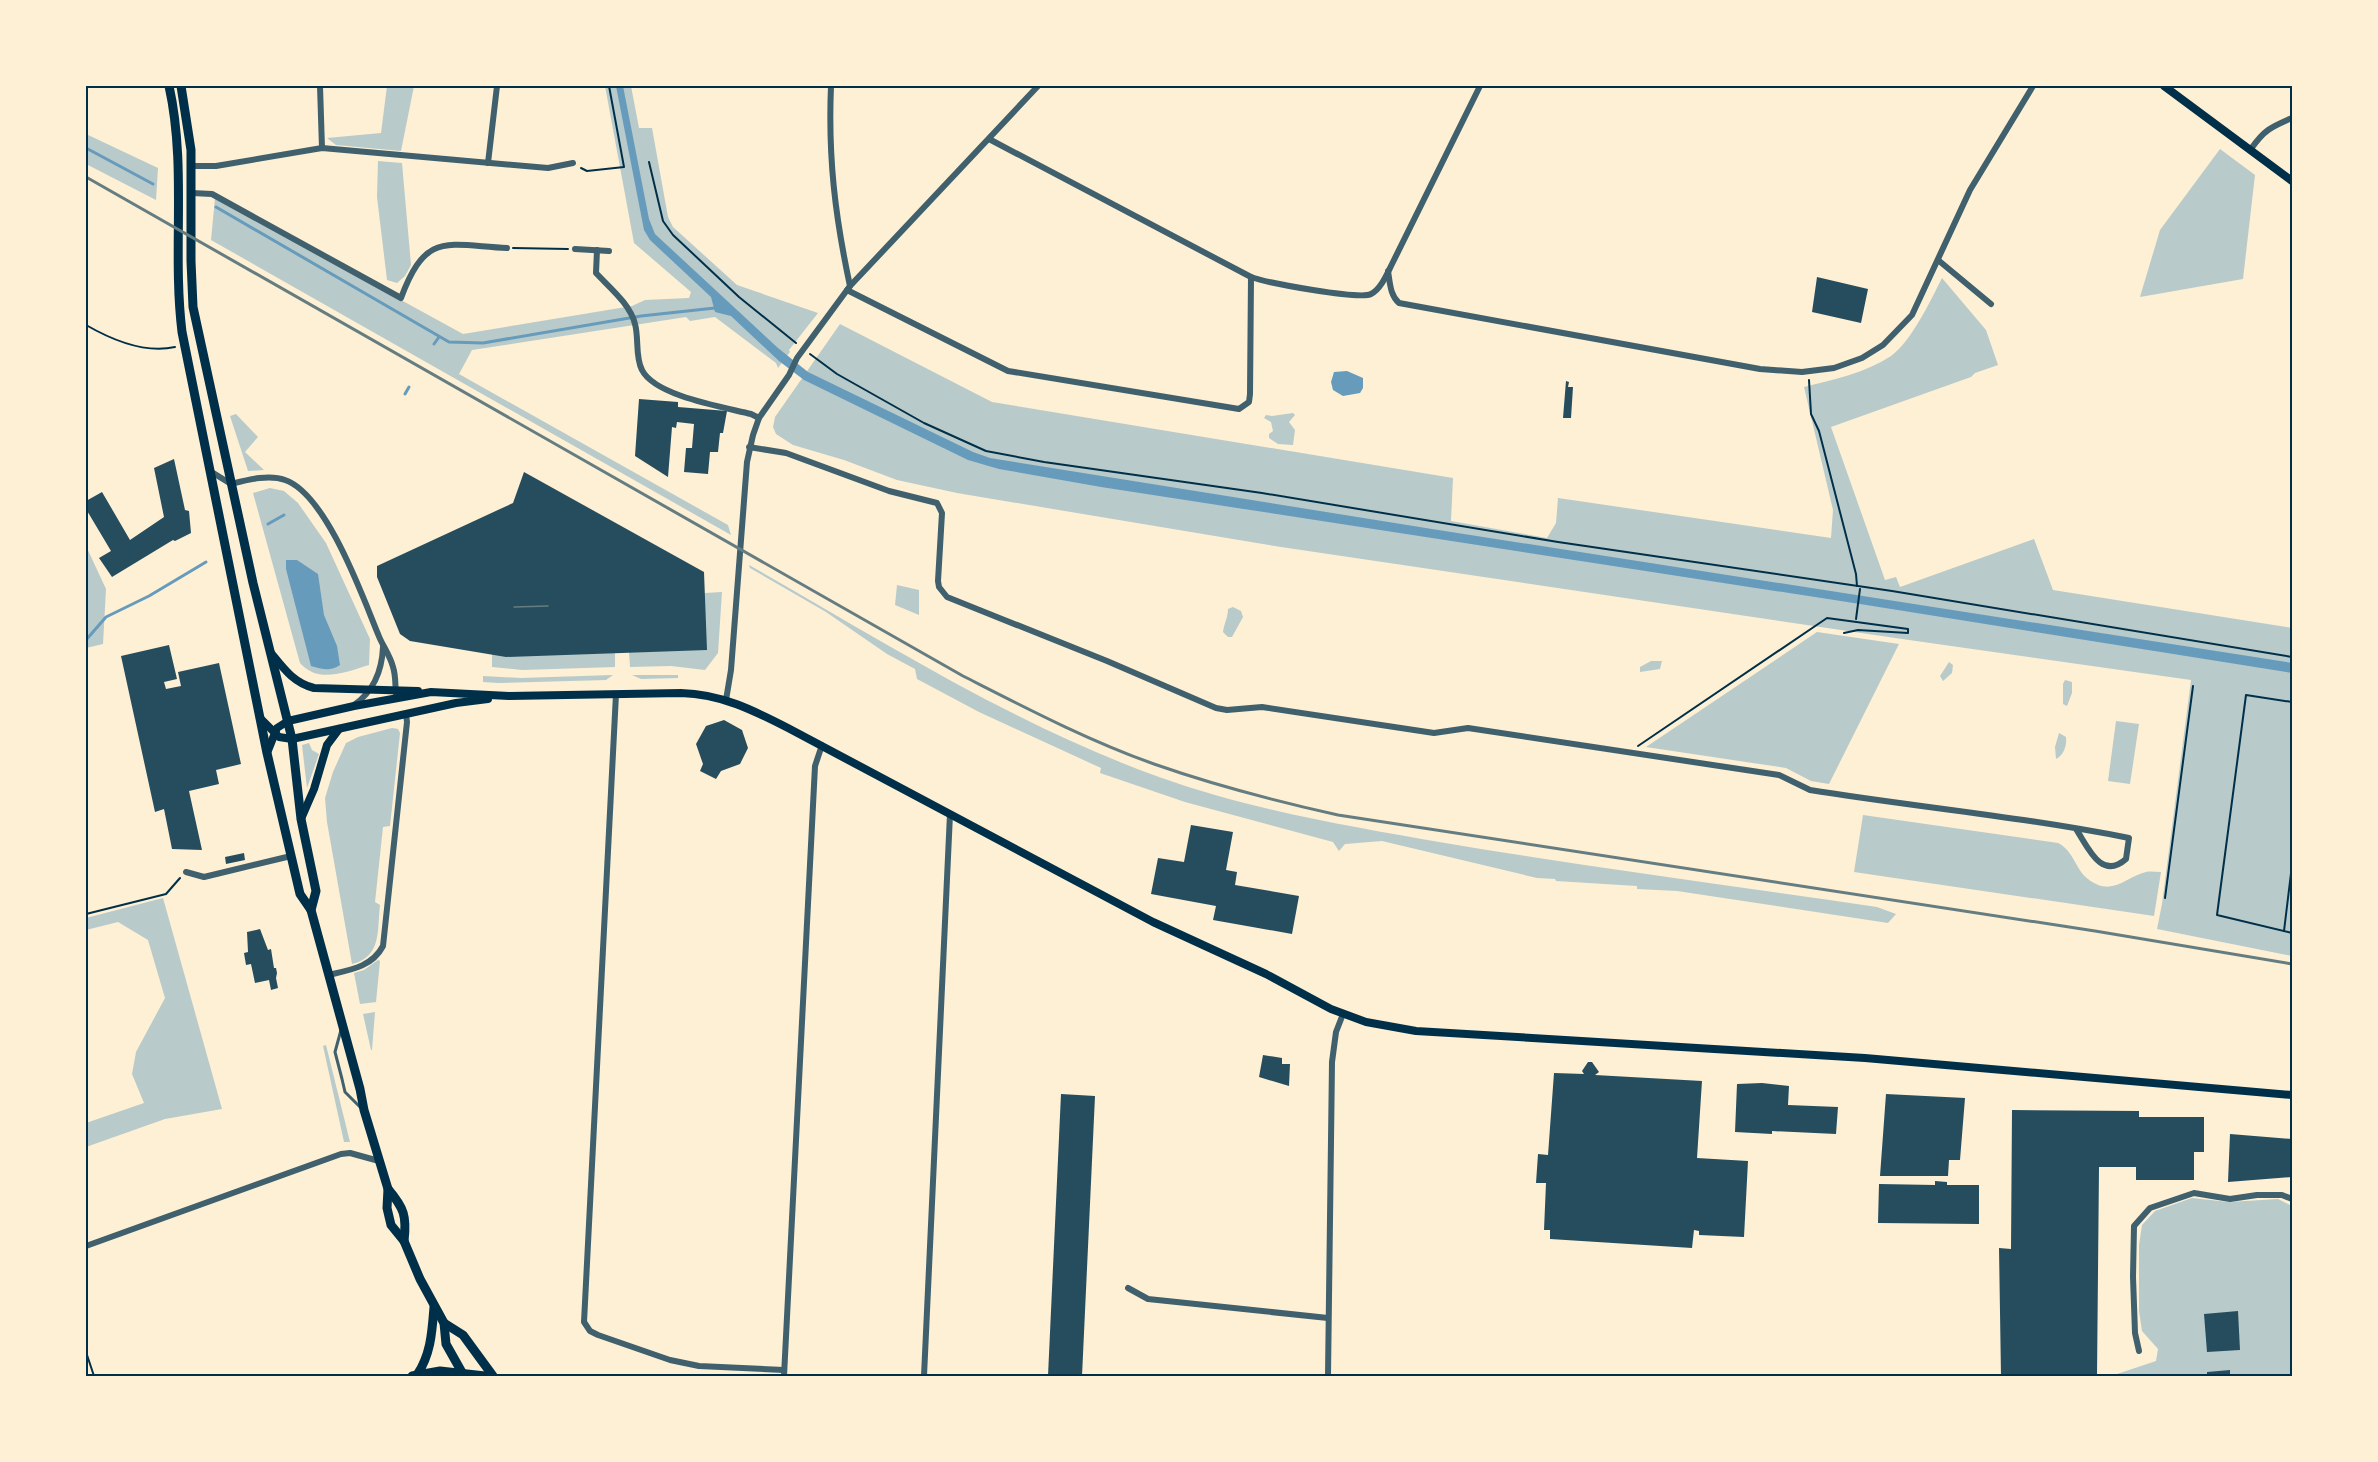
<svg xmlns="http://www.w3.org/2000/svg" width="2378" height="1462" viewBox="0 0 2378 1462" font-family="Raleway,sans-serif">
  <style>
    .green { fill: #b9caca }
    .water { fill: #669bbc }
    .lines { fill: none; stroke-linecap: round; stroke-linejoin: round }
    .stream { stroke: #669bbc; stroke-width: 3 }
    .building { fill: #264d5e }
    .path { stroke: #003049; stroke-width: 2 }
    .service { stroke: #3f606c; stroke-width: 3 }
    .minor { stroke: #3f606c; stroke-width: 6 }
    .secondary { stroke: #003049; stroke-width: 8 }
    .primary { stroke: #003049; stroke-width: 9 }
    .tram { stroke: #657d81; stroke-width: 1.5 }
    .rail { stroke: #657d81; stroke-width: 3 }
    .neatline { fill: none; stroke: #003049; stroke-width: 2 }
  </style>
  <rect width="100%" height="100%" fill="#fdf0d5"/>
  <g class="green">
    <polygon points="387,86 414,86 401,151 336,145 327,138 381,133"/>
    <polygon points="605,86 631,86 639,128 652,128 668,217 673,227 737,285 818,313 789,350 790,352 778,368 776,363 715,317 690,321 686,317 472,350 459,374 728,525 731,535 211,240 215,198 463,334 632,306 645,300 689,298 691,292 634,243"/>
    <polygon points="86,134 158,168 156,200 86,164"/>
    <polygon points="2220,149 2255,175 2243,279 2140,297 2160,230"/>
    <polygon points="378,161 402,163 411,265 405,276 397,283 387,280 377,197"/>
    <path d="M1942,278l44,52 12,35 -23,8 -4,4 -140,50 54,153 11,-3 4,10 134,-48 19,51 239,38v328l-135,-27 5,-25 29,-224 -289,-41 -621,-92 -324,-54 -60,-13 -53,-20 -51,-15 -17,-11 -3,-7 2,-10 65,-93 152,78 461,76 -2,43 96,17 9,-15 2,-25 273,40 2,-28 -29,-123c29,-7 61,-14 87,-31 20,-14 40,-56 51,-78z"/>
    <polygon points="1293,413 1295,415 1289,422 1295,430 1293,445 1278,444 1269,438 1269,434 1273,431 1271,422 1264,418 1266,415 1272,416"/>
    <polygon points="236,414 258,437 245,452 264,470 248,471 230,416"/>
    <path d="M270,488l14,3 14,12 28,40 44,96 -1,26c-23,7 -51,19 -69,-2l-47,-170z"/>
    <polygon points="86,546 106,589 103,644 86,648"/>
    <path d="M749,565c134,76 265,160 410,212 92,33 189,49 286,66 143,24 288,43 432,64l19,7 -8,9 -211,-32 -40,-2v-3l-81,-5 -1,-2 -18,-1 -155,-37 -37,3 -6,7 -6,-9 -148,-40 -85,-29 1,-5 -122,-56 -62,-33 -2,-10 -28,-15 -61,-42 -76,-44z"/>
    <polygon points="897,585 919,590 919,615 895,605"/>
    <polygon points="722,592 718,653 705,670 671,666 630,667 629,652 705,593"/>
    <path d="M1233,607l8,4 2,6 -11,20h-4l-5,-5c1,-8 5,-15 5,-23z"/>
    <polygon points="1817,632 1899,644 1829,784 1811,781 1786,768 1646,747"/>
    <polygon points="615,653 615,667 522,670 492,667 492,654"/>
    <polygon points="1651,661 1662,661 1660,669 1640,672 1640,667"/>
    <polygon points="1949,662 1953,665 1952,673 1943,681 1940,676"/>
    <polygon points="613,675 606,680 498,683 483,682 483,676 521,678"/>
    <polygon points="632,675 678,675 678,678 641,679"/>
    <polygon points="2065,680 2072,682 2072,693 2067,706 2063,704 2063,684"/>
    <polygon points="2116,721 2139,724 2130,784 2108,781"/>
    <path d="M392,728l6,1 2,4 -10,93 -7,1 -8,75 5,3c-3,25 2,52 -28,59l-25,-142 -2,-24 8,-26 13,-29 12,-6z"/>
    <path d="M2059,733l7,4c1,8 -2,18 -10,22l-1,-12z"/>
    <polygon points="309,743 312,750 319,754 307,788 302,745"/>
    <path d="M1863,815l195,28c16,8 17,26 30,36 24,19 39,-3 58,-7 5,-1 10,0 15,0l-7,44 -300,-44z"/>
    <polygon points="163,898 222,1109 165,1119 86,1147 86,1123 144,1103 132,1074 136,1052 165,998 148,940 118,922 86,930 86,918"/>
    <polygon points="378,960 380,961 376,1002 360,1004 354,973 364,970"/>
    <polygon points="375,1012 372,1050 371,1050 363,1014"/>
    <polygon points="326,1045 350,1142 344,1142 323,1046"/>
    <polygon points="2192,1198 2229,1202 2278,1199 2292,1206 2292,1376 2117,1376 2117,1374 2156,1361 2158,1349 2142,1331 2139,1311 2139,1245 2142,1225 2155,1211"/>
  </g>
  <g class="water">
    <polygon points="616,86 623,86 649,219 655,234 778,348 808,372 973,452 990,458 1432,529 2261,658 2292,663 2292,673 1860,604 1101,487 999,469 968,460 804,380 779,361 731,316 715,312 711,297 650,240 644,230"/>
    <polygon points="1347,371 1363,378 1363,388 1360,393 1343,396 1333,390 1331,382 1334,372"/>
    <path d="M286,560h11l21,14 6,41 13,31 3,19c-10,7 -18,4 -29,1l-25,-97z"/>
  </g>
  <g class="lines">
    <g class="stream">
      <polyline points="86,148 153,184"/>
      <polyline points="216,207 449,342 483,343 641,316 715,308"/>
      <polyline points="434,344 439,337"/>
      <polyline points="405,394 409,387"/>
      <polyline points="268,524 284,515"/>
      <polyline points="86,640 106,617 149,596 206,562"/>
    </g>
  </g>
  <g class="building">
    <polygon points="1817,277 1868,289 1861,323 1812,312"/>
    <polygon points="1566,381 1569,382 1568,387 1573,387 1571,418 1563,418"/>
    <polygon points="639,399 678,402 678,407 727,411 723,433 720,433 718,452 710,452 708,474 684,472 686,448 692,448 694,424 677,422 676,428 672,427 668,477 635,456"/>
    <polygon points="174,459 185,510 189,511 191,533 175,541 173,540 112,577 99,558 111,551 86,509 86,501 102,492 130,540 164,517 154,468"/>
    <polygon points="524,472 704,572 707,650 506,657 410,641 400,634 377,577 377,566 513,503"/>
    <polygon points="169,645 177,679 164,682 166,689 181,686 178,672 219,663 241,764 216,770 219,784 189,791 202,850 172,849 164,809 155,812 121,656"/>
    <polygon points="724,720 742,730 748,748 740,764 721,771 716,779 700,771 703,764 696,744 706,726"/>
    <polygon points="1191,825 1233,832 1226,870 1237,872 1235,885 1299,896 1292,934 1213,920 1216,906 1151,894 1158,858 1184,862"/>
    <polygon points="244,853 245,860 226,864 225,857"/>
    <polygon points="260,929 268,950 271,949 274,968 276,968 277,973 276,978 278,988 271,990 269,980 255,983 251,964 246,965 244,953 248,952 247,932"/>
    <polygon points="1263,1055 1282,1058 1282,1064 1290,1064 1289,1086 1259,1077"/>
    <polygon points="1588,1062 1592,1062 1599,1072 1595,1075 1702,1081 1697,1158 1748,1161 1744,1237 1699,1235 1699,1231 1694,1230 1692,1248 1550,1239 1550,1230 1544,1230 1546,1183 1536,1183 1538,1154 1548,1155 1554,1073 1584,1074 1582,1071"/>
    <polygon points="1762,1083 1789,1086 1788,1105 1838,1107 1836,1134 1772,1131 1772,1134 1735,1132 1737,1084"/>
    <polygon points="1061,1094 1095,1096 1082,1376 1048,1376"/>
    <polygon points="1886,1094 1965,1098 1960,1160 1949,1160 1948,1176 1880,1176"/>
    <polygon points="2012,1110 2139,1111 2139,1117 2204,1117 2204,1152 2194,1152 2194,1180 2136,1180 2136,1167 2099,1167 2097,1376 2001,1376 1999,1248 2011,1249"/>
    <polygon points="2230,1134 2292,1139 2292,1177 2228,1182"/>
    <polygon points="1935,1181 1947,1182 1947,1185 1979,1185 1979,1224 1878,1223 1879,1184 1935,1185"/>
    <polygon points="2238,1311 2240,1350 2207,1352 2204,1314"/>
    <polygon points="2230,1370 2230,1376 2207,1376 2207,1372"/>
  </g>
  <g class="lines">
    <g class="path">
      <polyline points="649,162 663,221 673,235 739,297 796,343"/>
      <polyline points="581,168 587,171 624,167 609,86"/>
      <polyline points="513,248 568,249"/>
      <path d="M86,325c26,15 58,29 89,22"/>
      <polyline points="810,354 837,374 924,423 986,451 1044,462 1262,493 1558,542 1892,591 2292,657"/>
      <polyline points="1809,380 1811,414 1819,431 1856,574 1857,586"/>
      <polyline points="1856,619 1860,589"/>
      <polyline points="2292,702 2246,695 2217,915 2292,933"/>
      <polyline points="1638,746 1827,618 1908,629 1908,633 1858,630 1844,633"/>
      <polyline points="2165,898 2193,686"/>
      <polyline points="86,914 166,894 180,878"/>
      <polyline points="2284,931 2292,865"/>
      <polyline points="86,1352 94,1376"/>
    </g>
    <polyline class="service" points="341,1030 335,1052 342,1079 345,1092 361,1108"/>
    <g class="minor">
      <polyline points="320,86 322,148"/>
      <path d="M831,86c-3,71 4,130 19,200"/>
      <path d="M989,139l262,138c16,6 109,23 120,17 10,-5 16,-20 21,-30l88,-178"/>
      <path d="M2251,149c13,-19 20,-22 41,-31"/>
      <polyline points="488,163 497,86"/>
      <polyline points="191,166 216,166 322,148 548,168 573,163"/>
      <path d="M192,193l20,1 189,104c25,-67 45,-53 106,-50"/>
      <polyline points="575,249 609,251"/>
      <path d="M597,250l-1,23c14,15 34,31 39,51 4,14 0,33 7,46 13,26 81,37 109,44l8,4"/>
      <polyline points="1938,260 1991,304"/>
      <path d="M1388,271c2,12 2,24 11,32l361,66 42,3 32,-4 28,-10 21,-13 29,-30 58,-125 63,-104"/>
      <polyline points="847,290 1008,371 1239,409 1249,402 1250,394 1251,277"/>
      <path d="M749,447l37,6 103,38 48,12 5,10 -4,68 1,6 8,10 160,64 109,47 11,2 35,-3 172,26 34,-5 311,47 31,15c106,17 214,27 319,48l-3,21c-25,22 -38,-12 -50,-30"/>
      <path d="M210,471l21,13c16,-4 38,-10 54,-4 41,14 77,115 93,154 4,11 12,21 15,33 3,9 2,18 3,27"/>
      <polyline points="616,694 584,1322 590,1331 598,1335 670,1360 699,1366 784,1370"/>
      <polyline points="726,700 731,670 747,462 753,435 759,418 789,375 797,358 850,286 1038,86"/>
      <path d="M354,705c20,-14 28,-34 29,-58"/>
      <polyline points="186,872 204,877 291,856"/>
      <path d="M328,975c22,-5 44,-8 55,-29l24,-224 -1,-8"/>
      <polyline points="86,1246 341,1154 350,1153 379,1161"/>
      <polyline points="1128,1288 1148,1299 1328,1318"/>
      <polyline points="2139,1351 2135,1333 2133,1277 2134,1226 2150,1208 2194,1193 2230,1199 2257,1195 2282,1195 2292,1199"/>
      <polyline points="784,1376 815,766 822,745"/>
      <polyline points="924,1376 950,814"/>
      <polyline points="1328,1376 1332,1062 1336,1032 1343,1014"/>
    </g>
    <g class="secondary">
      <polyline points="2164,86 2292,181"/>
      <path d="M271,653c13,16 23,30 43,35l104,3"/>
      <polyline points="260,718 279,737 292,739 456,703 488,699"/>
      <path d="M267,753l10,-25 11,-7 66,-15 77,-14 78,4 172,-3c40,1 72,17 107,35l365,194 113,52 65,35 35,13 50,9 449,27 427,37"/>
      <polyline points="301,819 314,789 327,745 339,729"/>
    </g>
    <g class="primary">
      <path d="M169,86c18,81 3,164 13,246l85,421 33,141 11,16 49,179 4,21 24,79 -1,19 4,17 13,16 16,38 24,44 2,21 18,32"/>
      <polyline points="181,86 191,150 191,261 193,307 253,583 292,739 301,819 316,891 311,910"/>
      <path d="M388,1189c16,19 19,27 16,52"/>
      <polyline points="444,1323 463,1335 493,1376"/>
      <path d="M417,1375c14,-21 15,-43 17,-68"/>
      <polyline points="412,1376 440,1371 485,1376"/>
    </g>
    <polyline class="tram" points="514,607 548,606"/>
    <path class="rail" d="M86,177l877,499c63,32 124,64 191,88 60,21 121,37 184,51l757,116 197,33"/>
  </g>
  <rect width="2378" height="1462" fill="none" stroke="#fdf0d5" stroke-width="174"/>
  <rect x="87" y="87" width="2204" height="1288" class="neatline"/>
</svg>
